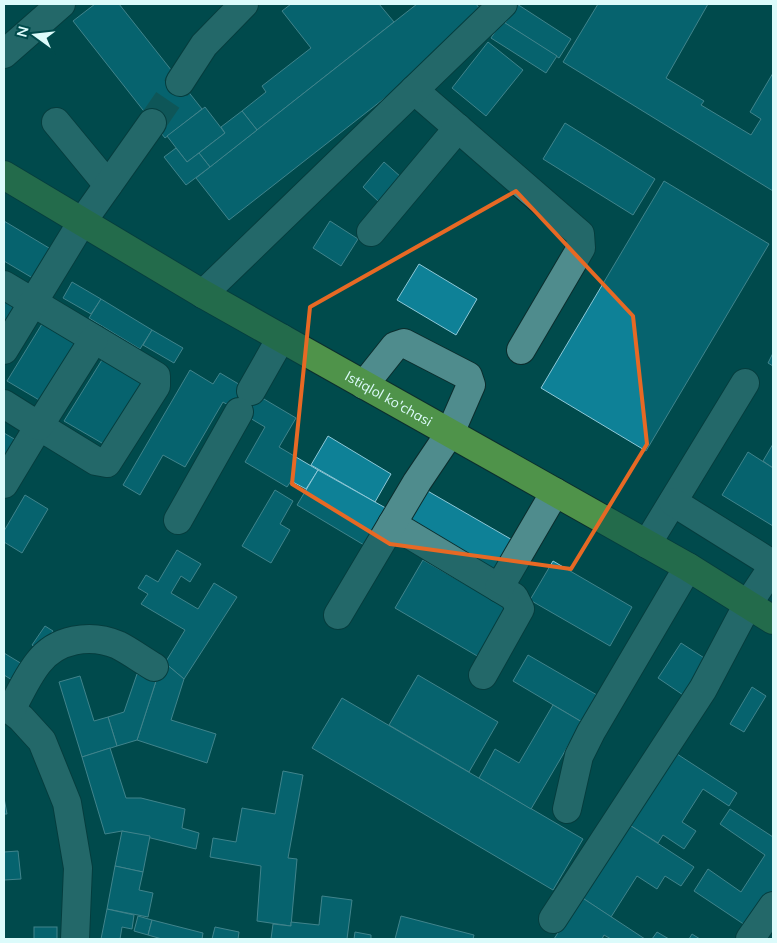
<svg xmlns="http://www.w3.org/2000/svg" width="777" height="943" viewBox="0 0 777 943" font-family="Mulish,sans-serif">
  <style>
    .building { fill: #0e8197; stroke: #8ec8d8 }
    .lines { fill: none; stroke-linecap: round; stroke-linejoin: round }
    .minor-tunnel { stroke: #216566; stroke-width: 28; stroke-dasharray: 28 14; stroke-linecap: butt }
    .minor-casing { stroke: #0b2d2d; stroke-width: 30 }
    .major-casing { stroke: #0b2d2d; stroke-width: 30 }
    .minor { stroke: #4f8c8d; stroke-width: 28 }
    .major { stroke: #4f934a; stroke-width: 28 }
    .marked { fill: none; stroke: #e76924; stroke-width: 4; stroke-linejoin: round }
    .labels { text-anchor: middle; stroke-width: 4; stroke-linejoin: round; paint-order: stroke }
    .street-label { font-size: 14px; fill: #dcfbfb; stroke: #004b4c }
  </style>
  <rect width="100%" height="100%" fill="#004b4c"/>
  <g class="building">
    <polygon points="95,4 119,4 202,109 165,138 73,21"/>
    <polygon points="291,4 379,4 394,22 257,130 242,111 266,92 262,86 311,48 282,11"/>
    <polygon points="417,4 476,4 487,18 229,220 196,178"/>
    <polygon points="517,4 571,39 559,58 505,23"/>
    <polygon points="598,4 708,4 666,78 704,101 701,105 751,135 761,119 750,112 773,73 773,191 563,62"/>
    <polygon points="502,21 557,56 546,73 491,38"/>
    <polygon points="488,42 523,70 486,116 452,88"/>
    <polygon points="205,107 225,133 187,162 167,136"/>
    <polygon points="242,111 257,130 210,167 199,153 225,133 221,127"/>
    <polygon points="565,123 655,179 633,215 543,159"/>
    <polygon points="176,148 187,162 199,153 210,167 186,185 164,157"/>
    <polygon points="384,162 401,177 379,202 363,187"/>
    <polygon points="664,181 769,244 646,451 541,388"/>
    <polygon points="4,221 59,254 41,283 4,261"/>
    <polygon points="330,221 358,239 341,266 313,248"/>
    <polygon points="419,264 477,299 456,335 397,300"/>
    <polygon points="72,282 101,299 91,314 63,298"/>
    <polygon points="4,294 23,306 4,338"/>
    <polygon points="101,299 152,330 140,349 89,318"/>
    <polygon points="45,319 83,342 46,404 7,381"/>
    <polygon points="152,330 183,348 174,363 143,345"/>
    <polygon points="773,353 773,366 768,363"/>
    <polygon points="105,355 146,381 107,446 64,421"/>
    <polygon points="190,370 213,384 220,373 296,418 279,447 318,470 306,489 291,481 287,487 245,462 265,427 223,402 185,467 163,455 140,495 123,485"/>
    <polygon points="4,433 21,443 4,473"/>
    <polygon points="328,436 391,474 375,502 311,465"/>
    <polygon points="773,444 773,468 763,461"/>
    <polygon points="748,452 773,468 773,526 722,495"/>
    <polygon points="318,470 391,511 369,548 297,505"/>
    <polygon points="419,486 521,545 503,575 401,517"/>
    <polygon points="275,490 293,501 280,524 290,530 271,563 242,546"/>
    <polygon points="25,495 48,509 22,553 4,542 4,531"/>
    <polygon points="177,550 201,564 190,582 181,576 171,593 198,609 214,583 237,597 184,679 165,663 185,630 141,604 148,594 138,588 146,575 158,582"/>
    <polygon points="423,560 507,608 479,657 395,608"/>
    <polygon points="553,561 632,607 610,646 530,600"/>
    <polygon points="45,626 53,631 40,651 32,645"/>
    <polygon points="681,643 712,663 689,699 658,678"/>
    <polygon points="4,653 27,667 17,683 4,675"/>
    <polygon points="528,655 597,695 582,722 513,681"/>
    <polygon points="165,663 184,679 171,720 216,734 207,763 137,740 156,681"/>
    <polygon points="137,674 156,681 137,740 117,746 108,717 124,712"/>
    <polygon points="418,675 498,722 469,772 389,725"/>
    <polygon points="80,676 94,721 108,717 117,746 82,757 59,682"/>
    <polygon points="752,687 766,696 744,732 730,724"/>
    <polygon points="342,698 583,839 553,890 312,748"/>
    <polygon points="553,705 582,722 531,809 479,778 495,749 519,763"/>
    <polygon points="110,748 126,798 141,798 185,809 182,828 199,833 196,849 122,831 105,834 82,757"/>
    <polygon points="674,752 737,793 729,806 703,789 682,822 696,831 684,849 663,835 658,843 628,824"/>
    <polygon points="283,771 303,775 288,858 297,859 291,926 257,921 261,866 210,857 213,838 236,842 242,808 275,814"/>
    <polygon points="4,798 7,814 4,814"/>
    <polygon points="730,809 773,837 773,896 751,929 694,891 708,869 741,892 765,855 720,824"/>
    <polygon points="628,824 694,867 681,886 665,876 657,889 637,876 611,917 581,897"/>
    <polygon points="122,831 150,836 143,872 115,866"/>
    <polygon points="18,851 21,879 4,880 4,852"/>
    <polygon points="115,866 143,872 139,890 153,893 148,917 107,909"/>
    <polygon points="322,896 352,900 347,939 271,939 273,924 291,926 291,922 319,925"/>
    <polygon points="581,897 645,939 611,939 604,935 602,939 554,939"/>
    <polygon points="107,909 134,915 132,929 122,927 120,939 101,939"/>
    <polygon points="138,916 152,920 148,935 134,931"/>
    <polygon points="401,916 474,935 473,939 395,939"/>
    <polygon points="152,920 203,933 202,939 162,939 148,935"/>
    <rect x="34" y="927" width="23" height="12"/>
    <polygon points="215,927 239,932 238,939 212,939"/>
    <polygon points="355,932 371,935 371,939 354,939"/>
    <polygon points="657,932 669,939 652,939"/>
    <polygon points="692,934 700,939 689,939"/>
  </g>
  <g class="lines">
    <polyline class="minor-tunnel" points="152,123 180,82"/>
    <defs>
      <g id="minor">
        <polyline points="4,54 61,4"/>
        <polyline points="180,82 204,45 244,4"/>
        <polyline points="414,90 580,234 581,248 521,350"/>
        <polyline points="56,122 108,185"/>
        <polyline points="371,232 458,128"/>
        <polyline points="4,285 156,376 156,386 107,463 96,461 39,426 4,484"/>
        <polyline points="203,294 503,4"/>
        <polyline points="4,350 82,222 152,123"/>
        <polyline points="251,391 281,338"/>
        <polyline points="4,404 39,426 94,339"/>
        <polyline points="178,520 239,412"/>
        <polyline points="392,524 514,597 520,609 483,675"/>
        <polyline points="647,544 745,383"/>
        <polyline points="499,588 555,492"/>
        <polyline points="338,615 417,482 450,433 471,385 468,376 404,343 395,346 364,385"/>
        <polyline points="4,705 21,718 42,741 67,803 78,868 75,939"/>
        <path d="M11,710c8,-15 16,-33 27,-47 18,-24 52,-30 80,-18 12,6 24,15 36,22"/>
        <polyline points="567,809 579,756 591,732 688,567"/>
        <polyline points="553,919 703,689 748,604 770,571 769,562 673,502"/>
        <polyline points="750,939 773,906"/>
      </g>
      <g id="major">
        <path id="s1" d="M4,175l199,119 485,273 85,53"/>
      </g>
    </defs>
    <use href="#minor" class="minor-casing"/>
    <use href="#major" class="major-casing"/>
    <use href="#minor" class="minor"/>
    <use href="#major" class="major"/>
  </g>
  <path d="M0 0H777V943H0ZM516,191l117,125 14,128 -76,125 -181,-25 -98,-60 18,-177z" fill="#004b4c" fill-opacity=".55" fill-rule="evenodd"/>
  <path class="marked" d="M516,191l117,125 14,128 -76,125 -181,-25 -98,-60 18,-177z"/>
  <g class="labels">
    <g class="street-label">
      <text dy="5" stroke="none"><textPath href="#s1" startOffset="445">Istiqlol ko'chasi</textPath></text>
    </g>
  </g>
  <rect width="777" height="943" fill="none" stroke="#dcfbfb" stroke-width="10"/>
  <g transform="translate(35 35) rotate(285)" stroke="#004b4c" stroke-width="4" paint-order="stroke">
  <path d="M0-4L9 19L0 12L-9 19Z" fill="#dcfbfb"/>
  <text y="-8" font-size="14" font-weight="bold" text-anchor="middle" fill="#dcfbfb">N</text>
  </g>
</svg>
